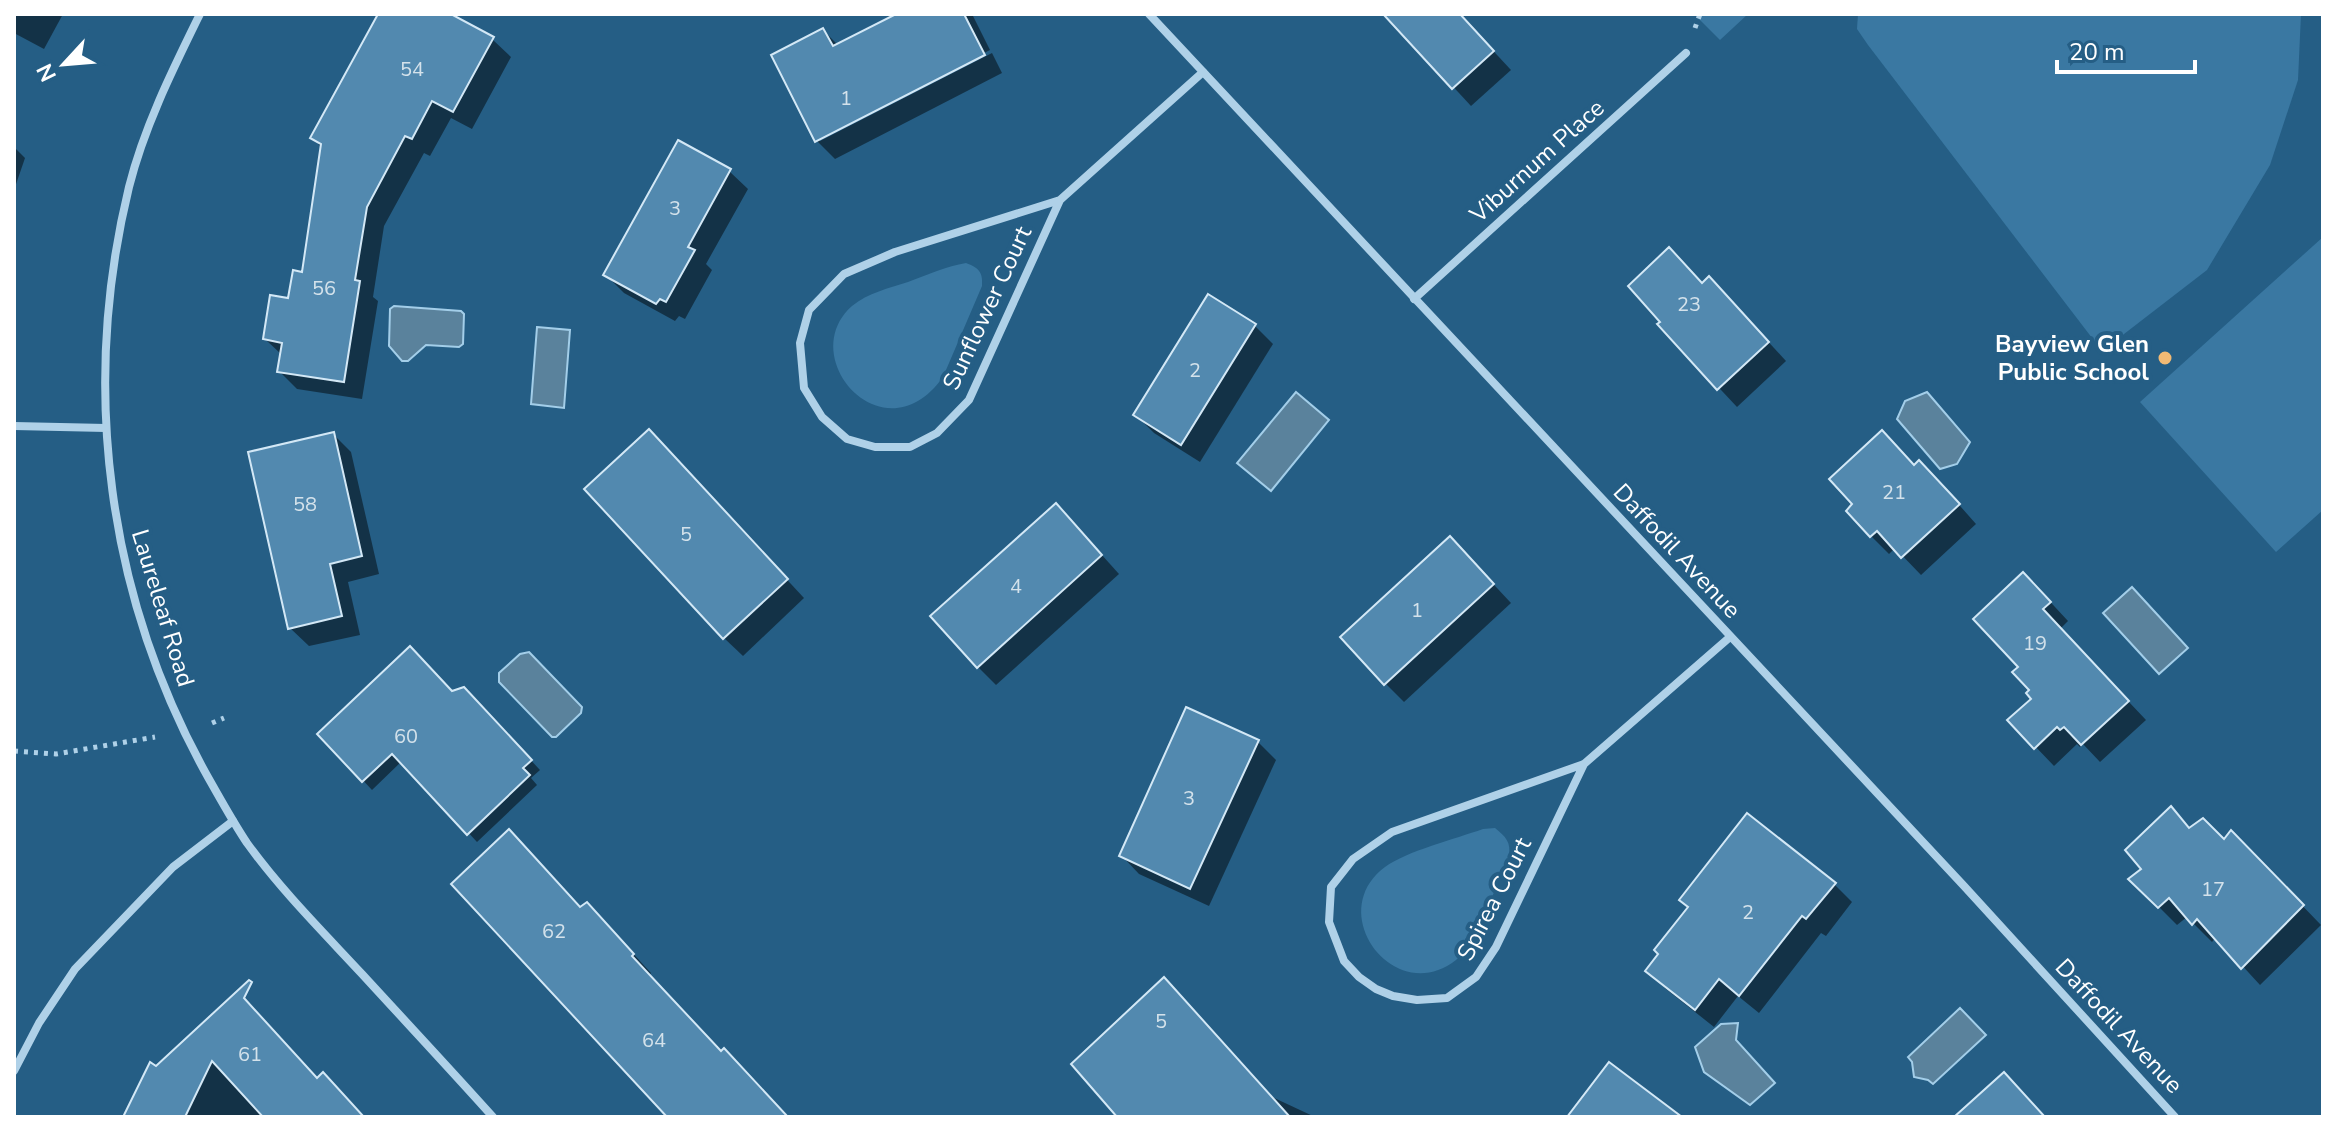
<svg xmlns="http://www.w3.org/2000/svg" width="2337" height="1131" viewBox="0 0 2337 1131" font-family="'Nunito Sans',sans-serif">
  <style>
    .green { fill: #3a78a2 }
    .water { fill: #5a829c; stroke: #a3cee9; stroke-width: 2 }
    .shadow { fill: #0007 }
    .building { fill: #5289af; stroke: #d3e8f6; stroke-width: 2 }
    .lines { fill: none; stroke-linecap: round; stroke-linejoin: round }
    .path { stroke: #afd1e8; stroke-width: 5; stroke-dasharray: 4 6; stroke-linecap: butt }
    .minor { stroke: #afd1e8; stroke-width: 8 }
    .poi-dot { fill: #f2ba74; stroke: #255e85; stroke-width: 3 }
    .labels { text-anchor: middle; stroke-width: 8; stroke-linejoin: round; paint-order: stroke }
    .number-label { font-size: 20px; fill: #d4e2eb }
    .street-label { font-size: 24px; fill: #fff; stroke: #255e85 }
    .poi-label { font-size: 24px; font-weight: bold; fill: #fff; stroke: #255e85; text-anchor: end }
  </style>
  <rect width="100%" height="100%" fill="#255e85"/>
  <g class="green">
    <polygon points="1694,14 1748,14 1720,40"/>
    <polygon points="1858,14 2301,14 2298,80 2270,165 2207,270 2102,351 1868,45 1857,29"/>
    <polygon points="2323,237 2323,510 2276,552 2140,402"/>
    <path d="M966,263c13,5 17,9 16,23l-39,91c-59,83 -149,-20 -91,-71 16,-13 37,-18 56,-24 19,-7 39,-16 58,-19z"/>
    <path d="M1495,828c11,9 16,14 14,28 -12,26 -32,88 -53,104 -61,48 -133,-47 -71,-93 22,-16 70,-28 98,-38z"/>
  </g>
  <g class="water">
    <polygon points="394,306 461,311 464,314 463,344 459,347 426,345 408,361 402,361 389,346 390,309"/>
    <polygon points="537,327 570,330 564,408 531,404"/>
    <polygon points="1296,392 1329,420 1271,491 1237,463"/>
    <polygon points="1927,392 1970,442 1957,464 1940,469 1897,419 1905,401"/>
    <polygon points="2132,587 2188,648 2159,674 2103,613"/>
    <polygon points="529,652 582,707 581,713 556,737 552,737 499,682 499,673 520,654"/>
    <polygon points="1960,1008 1986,1035 1933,1084 1928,1080 1914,1077 1912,1062 1908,1057"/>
    <polygon points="1738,1023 1736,1040 1775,1083 1750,1105 1704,1072 1695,1047 1721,1024"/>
  </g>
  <g class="shadow">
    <polygon points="14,14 63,14 44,49 14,33"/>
    <polygon points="380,14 447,14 492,39 511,57 472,129 451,118 430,156 424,153 384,226 373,297 378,301 362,399 297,389 279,371 282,355 265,339 303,274 322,148 313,138"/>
    <polygon points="900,14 972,14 990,50 820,136 820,141 992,53 1002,73 835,159 816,140 823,30 838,45"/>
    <polygon points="1386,14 1459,14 1511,70 1471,106"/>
    <polygon points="14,147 25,158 14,190"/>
    <polygon points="729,171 748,189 706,264 712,270 685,319 679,316 675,321 624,293 606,275"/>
    <polygon points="1703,285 1727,297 1786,361 1737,407 1660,325"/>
    <polygon points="1209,297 1255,326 1273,344 1200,462 1154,433 1136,415"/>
    <polygon points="333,434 351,452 379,574 348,582 360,635 309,646 290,628"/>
    <polygon points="667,450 804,598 743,656 724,638"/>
    <polygon points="1915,468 1938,481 1976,524 1921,575 1895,548 1889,554 1871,536 1855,504"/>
    <polygon points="1074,524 1119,574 996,685 978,667"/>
    <polygon points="1468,557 1511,603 1404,702 1386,684"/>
    <polygon points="2042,593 2068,621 2060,629 2146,720 2100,762 2083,744 2080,747 2077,744 2054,766 2010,720 2033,699 2020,667"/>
    <polygon points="497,724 540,770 531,778 537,785 477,842 402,761 372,790 320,734"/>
    <polygon points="1258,742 1276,760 1209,906 1139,874 1121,855"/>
    <polygon points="2171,809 2191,829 2224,842 2232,833 2321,925 2260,985 2216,937 2212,942 2187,917 2177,925 2159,907 2144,869"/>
    <polygon points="1834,884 1852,902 1826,936 1821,933 1759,1013 1738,996 1714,1027 1666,989 1648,971 1661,954"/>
    <polygon points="581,909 605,923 651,973 649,976 787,1117 670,1117"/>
    <polygon points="237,994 318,1080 363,1117 126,1117 157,1068"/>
    <polygon points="1270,1096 1315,1117 1120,1117"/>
  </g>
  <g class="building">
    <polygon points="378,14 451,14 494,37 453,112 432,101 412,139 405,136 367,207 355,280 360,281 344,382 277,372 282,343 263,339 270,295 288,298 293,270 302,272 321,144 310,138"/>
    <polygon points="896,14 964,14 985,55 815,142 771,55 823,28 833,46"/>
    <polygon points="1383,14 1460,14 1494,51 1452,89"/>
    <polygon points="678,140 731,169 688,247 695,250 666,302 660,299 656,304 603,275"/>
    <polygon points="1669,247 1702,283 1709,276 1769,342 1717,390 1657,324 1660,322 1628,286"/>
    <polygon points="1208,294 1256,324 1181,445 1133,415"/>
    <polygon points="649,429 788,579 723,639 584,489"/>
    <polygon points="1882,430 1914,465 1919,460 1960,504 1901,558 1877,531 1870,537 1846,511 1852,504 1829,479"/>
    <polygon points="334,432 362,556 330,564 342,616 288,629 248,452"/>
    <polygon points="1056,503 1102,555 977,668 930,616"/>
    <polygon points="1450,536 1494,584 1384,685 1340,637"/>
    <polygon points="2023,572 2051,602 2043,609 2129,701 2081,745 2064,727 2060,730 2057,727 2034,749 2007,720 2031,699 2026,693 2029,690 2012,672 2018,667 1973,619"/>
    <polygon points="410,646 452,691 464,687 532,760 523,768 530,775 467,835 392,754 362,782 317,734"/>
    <polygon points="1186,707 1259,740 1190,889 1119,856"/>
    <polygon points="2171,806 2189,828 2203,818 2224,839 2231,830 2304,905 2241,969 2197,919 2192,925 2169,898 2158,908 2128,879 2141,869 2125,850"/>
    <polygon points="1747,813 1836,883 1806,919 1802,916 1739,996 1719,979 1695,1010 1645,971 1658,954 1654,950 1688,907 1679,900"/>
    <polygon points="509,829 580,907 587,902 634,954 632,956 721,1051 724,1048 788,1117 667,1117 451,884"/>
    <polygon points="1164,977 1290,1117 1117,1117 1071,1064"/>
    <polygon points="249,980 252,982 244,998 317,1078 323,1072 364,1117 263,1117 212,1061 185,1117 123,1117 150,1062 156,1066"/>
    <polygon points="1609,1062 1682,1117 1567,1117"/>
    <polygon points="2004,1072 2045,1117 1954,1117"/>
  </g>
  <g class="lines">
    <g class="path">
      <polyline points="1695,28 1700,14"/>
      <polyline points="212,723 224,718"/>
      <polyline points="14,751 56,754 155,737"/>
    </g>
    <g class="minor">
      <path d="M200,14c-27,55 -56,113 -71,173 -49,201 -22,411 80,592 12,21 24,43 38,64 34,47 76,89 115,131 44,48 88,95 131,143"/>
      <polyline points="1149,14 1964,886 2175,1117"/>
      <polyline points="1060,200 969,400 937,433 910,447 875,447 847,439 822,417 804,388 800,343 809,310 844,274 895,252 1060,200 1203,72"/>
      <polyline points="1414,299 1686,53"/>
      <polyline points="14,426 106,428"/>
      <polyline points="1584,764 1496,947 1476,977 1447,998 1417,1000 1393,996 1376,989 1359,977 1344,961 1329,922 1331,887 1353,859 1392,832 1584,764 1730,637"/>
      <polyline points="14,1071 39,1023 75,969 173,867 233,821"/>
    </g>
  </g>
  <circle class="poi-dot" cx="2165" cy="358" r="8"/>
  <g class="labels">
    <g class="number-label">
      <text x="412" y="76">54</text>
      <text x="846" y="105">1</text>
      <text x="675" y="215">3</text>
      <text x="324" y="295">56</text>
      <text x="1689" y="311">23</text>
      <text x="1195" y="377">2</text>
      <text x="1894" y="499">21</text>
      <text x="305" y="511">58</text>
      <text x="686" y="541">5</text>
      <text x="1016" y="593">4</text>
      <text x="1417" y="617">1</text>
      <text x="2035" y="650">19</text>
      <text x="406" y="743">60</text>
      <text x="1189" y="805">3</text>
      <text x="2213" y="896">17</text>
      <text x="1748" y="919">2</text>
      <text x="554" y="938">62</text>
      <text x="1161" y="1028">5</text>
      <text x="654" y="1047">64</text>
      <text x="250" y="1061">61</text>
    </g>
    <g class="street-label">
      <text transform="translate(1537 161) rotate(-42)" y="8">Viburnum Place</text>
      <text transform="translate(987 308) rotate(-65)" y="8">Sunflower Court</text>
      <text transform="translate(1677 551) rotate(47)" y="8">Daffodil Avenue</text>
      <text transform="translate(163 608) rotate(73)" y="8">Laureleaf Road</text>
      <text transform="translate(1494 899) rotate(-63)" y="8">Spirea Court</text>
      <text transform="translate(2119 1026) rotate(47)" y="8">Daffodil Avenue</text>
    </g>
    <g class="poi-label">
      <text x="2149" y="352">Bayview Glen<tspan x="2149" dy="28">Public School</tspan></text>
    </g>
  </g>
  <rect width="2337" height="1131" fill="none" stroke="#ffffff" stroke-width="32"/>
  <g transform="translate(64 64) rotate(244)" stroke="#255e85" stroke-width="6" paint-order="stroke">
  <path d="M0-6L14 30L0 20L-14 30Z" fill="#ffffff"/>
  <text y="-12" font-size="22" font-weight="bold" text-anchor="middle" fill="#ffffff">N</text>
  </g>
  <path d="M2057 60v12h138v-12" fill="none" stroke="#ffffff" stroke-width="4"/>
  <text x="2069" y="60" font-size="24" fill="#ffffff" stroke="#255e85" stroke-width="6" paint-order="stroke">20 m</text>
</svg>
